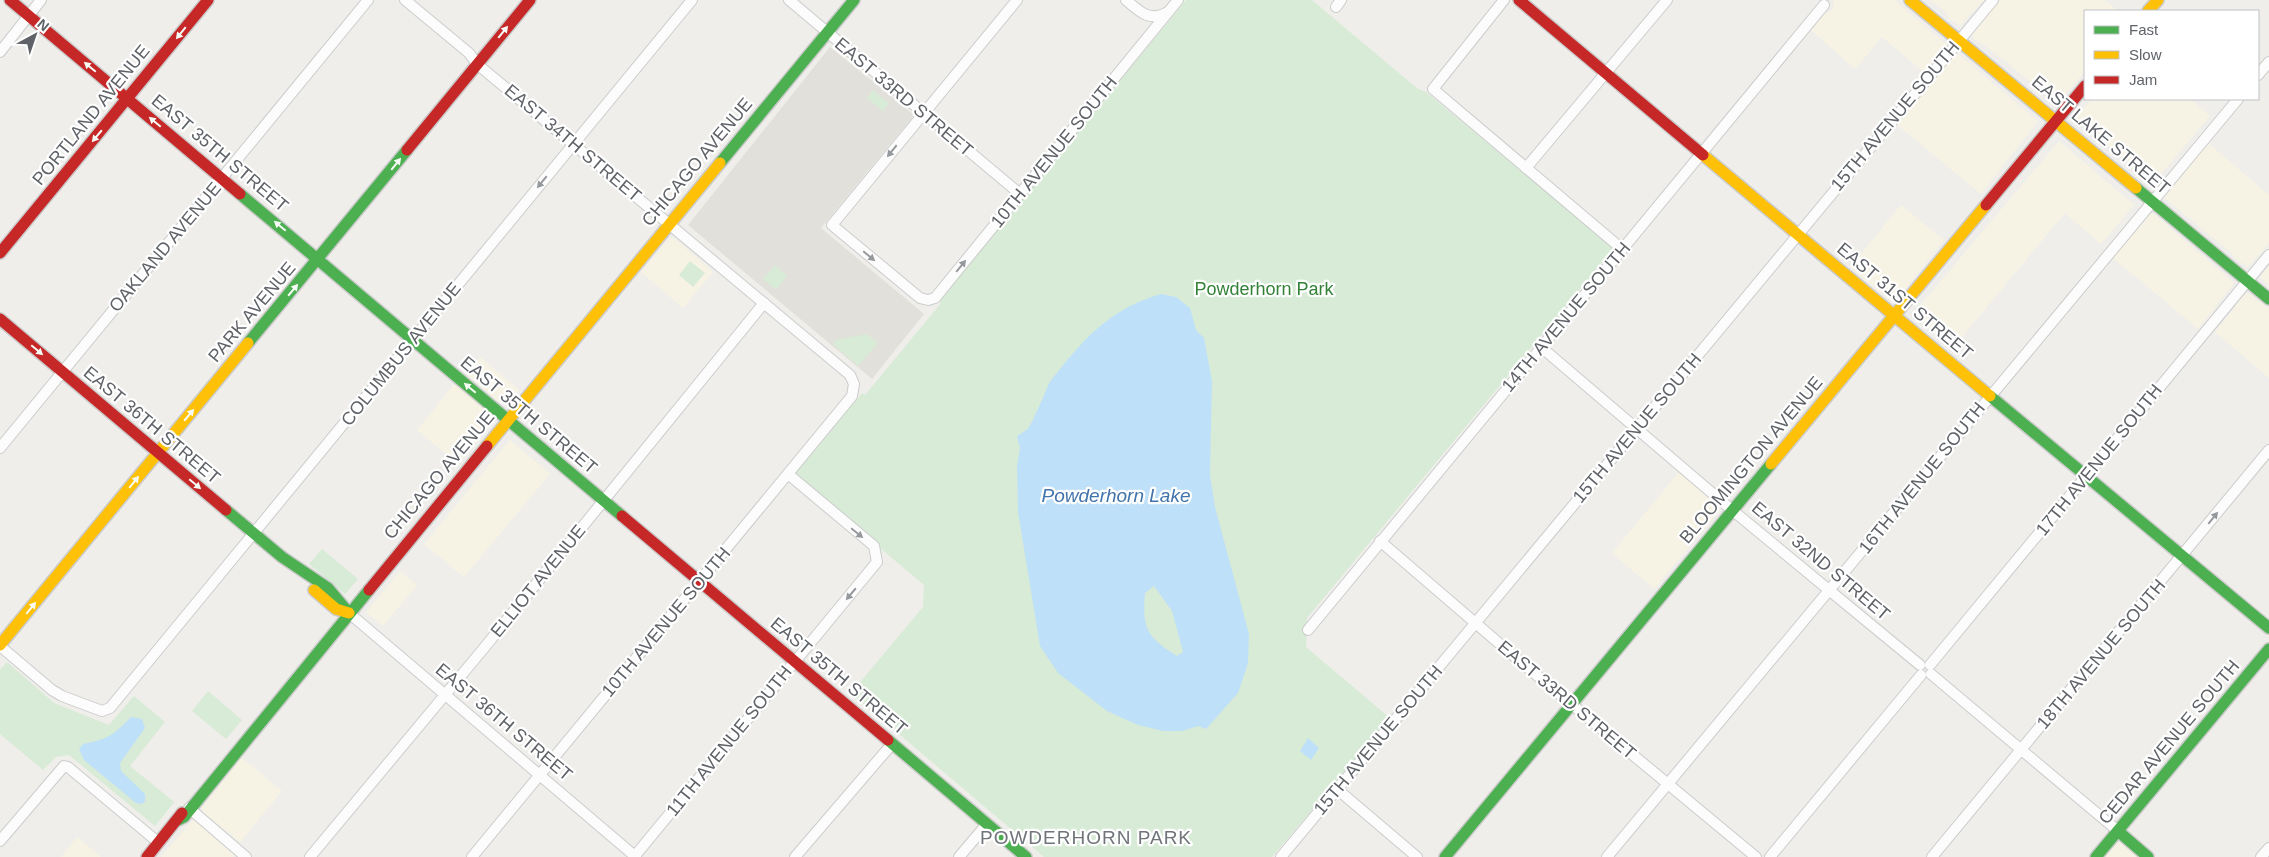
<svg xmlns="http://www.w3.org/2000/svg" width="2269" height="857" viewBox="0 0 2269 857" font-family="Helvetica,sans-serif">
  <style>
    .commercial { fill: #f7f3e4 }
    .education { fill: #e2e0da }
    .green { fill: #d8ebd6 }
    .water { fill: #bfe0f9; fill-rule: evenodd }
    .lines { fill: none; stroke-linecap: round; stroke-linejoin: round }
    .street-casing { stroke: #cbcccc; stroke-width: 12 }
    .fast-casing { stroke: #cacacb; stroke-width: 14 }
    .slow-casing { stroke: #cacacb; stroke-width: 14 }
    .jam-casing { stroke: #cacacb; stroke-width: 14 }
    .street { stroke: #fdfcfc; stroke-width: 10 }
    .fast { stroke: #4caf50; stroke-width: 11 }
    .slow { stroke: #ffc107; stroke-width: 11 }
    .jam { stroke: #c62828; stroke-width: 11 }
    .oneway { fill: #f6fbf6 }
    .oneway2 { fill: #96999c }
    .labels { text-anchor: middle; stroke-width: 4.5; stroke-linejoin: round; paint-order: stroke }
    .street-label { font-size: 18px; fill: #5f6368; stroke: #fff }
    .park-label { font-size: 18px; fill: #348238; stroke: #fff }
    .water-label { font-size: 19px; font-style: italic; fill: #4174aa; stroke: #fff }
    .neighbourhood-label { font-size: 19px; letter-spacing: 1px; fill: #70757a; stroke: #fff }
  </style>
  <rect width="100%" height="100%" fill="#efeeea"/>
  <g class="commercial">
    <polygon points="1833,0 1894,0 2038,121 1981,194 1896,124 1934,81 1882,37 1855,69 1810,29 1820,15 1831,11 1834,7"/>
    <polygon points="1930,0 1984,0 1960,26 1949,19 1947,13"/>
    <polygon points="1999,0 2105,0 2118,11 2085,11 2085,71 2060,101 2056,102 1987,47 1974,39 1972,32"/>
    <polygon points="2092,99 2190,99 2210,116 2154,182 2075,118"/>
    <polygon points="2059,141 2134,205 2101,244 2065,213 1952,349 1913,314"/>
    <polygon points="2207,142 2269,195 2269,243 2248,267 2234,258 2233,254 2164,198 2164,194"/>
    <polygon points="1901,205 1944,240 1897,299 1891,301 1850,267"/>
    <polygon points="2150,214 2154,214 2234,283 2198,329 2113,258"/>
    <polygon points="670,238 674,238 713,272 683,308 641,272"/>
    <polygon points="2269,266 2269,287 2260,277"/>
    <polygon points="2248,293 2269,309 2269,378 2215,332 2236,306 2236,303 2245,294"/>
    <polygon points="480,357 519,390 508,403 500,403 466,374"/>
    <polygon points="455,383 492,414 494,418 493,422 458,464 417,430"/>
    <polygon points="510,440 550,474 464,577 424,544"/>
    <polygon points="1679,472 1719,504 1720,510 1654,589 1612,553"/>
    <polygon points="400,571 417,585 383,626 366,612"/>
    <polygon points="241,757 282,791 240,842 203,812 202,807"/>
    <polygon points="193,820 196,821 237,853 233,857 161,857"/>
    <polygon points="77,837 101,857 61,857"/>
    <polygon points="2118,842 2122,842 2140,857 2104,857"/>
  </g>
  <polygon class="education" points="830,47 914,115 821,228 924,314 872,379 688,225"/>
  <g class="green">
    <polygon points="1186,0 1312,0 1418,89 1426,92 1614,248 1307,618 1306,647 1390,718 1272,857 1044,857 853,695 851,693 923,607 924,585 797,478 795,473 862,393 865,395 941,303 939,301"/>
    <polygon points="873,90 889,103 883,111 867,98"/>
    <polygon points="690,261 705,273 693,287 679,275"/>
    <polygon points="775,265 787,276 776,290 763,279"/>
    <polygon points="867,334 878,343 858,366 833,344 836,340"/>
    <polygon points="322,549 358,579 345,594 309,564"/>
    <polygon points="7,662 54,703 109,725 134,696 165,722 130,766 174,802 155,826 69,755 56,757 43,770 0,734 0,670"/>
    <polygon points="208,691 242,720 226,739 192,711"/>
  </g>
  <g class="water">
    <path d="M1161,294l15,3 14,11 6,22 8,8 8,43 -2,94 5,32 34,127 -1,29 -10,30 -32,36 -8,-3 -16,5h-19l-25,-6 -31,-14 -49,-38 -18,-27 -22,-134 -1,-46 3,-18 -3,-11c3,-4 10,-6 12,-10 4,-6 18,-38 20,-44 32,-41 59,-74 112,-89zM1154,586l18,25 11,41 -6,4c-30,-19 -35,-27 -32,-63z"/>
    <path d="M131,717l11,2 3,9 -25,35 1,8 24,23v7l-3,3 -6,-1 -52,-43 -5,-11 4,-5c25,-5 31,-9 48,-27z"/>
    <polygon points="1308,738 1319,748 1311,760 1300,751"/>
  </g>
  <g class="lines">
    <defs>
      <g id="street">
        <polyline points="405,0 469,53 477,64 850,375 854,384 852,396 472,857"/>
        <polyline points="789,0 1020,194"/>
        <polyline points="1017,0 832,225 920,298 928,300 935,298 1178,0"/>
        <path d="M1126,0c13,11 23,22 40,13"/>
        <polyline points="1504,0 1433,89 1622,249"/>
        <polyline points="1336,7 1341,0"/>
        <polyline points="0,52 41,0"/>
        <polyline points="2258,75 2269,62"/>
        <polyline points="1526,168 1667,0"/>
        <polyline points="1541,347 1732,510 1920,665"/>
        <polyline points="0,448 368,0"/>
        <polyline points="1380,541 1522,663 1756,857"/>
        <polyline points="349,613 636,857"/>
        <polyline points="1308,630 1824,5"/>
        <polyline points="0,646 52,690 62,696 102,711 110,708 692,0"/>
        <polyline points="1930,665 2269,255"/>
        <polyline points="1931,674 2118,831"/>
        <polyline points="1337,789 1417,857"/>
        <polyline points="189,808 246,857"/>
        <polyline points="0,841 64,766 68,767 159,843"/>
        <polyline points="310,857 484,648 764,303"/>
        <polyline points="634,857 877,562 874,546 788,474"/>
        <polyline points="795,857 892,744"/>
        <polyline points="959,857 987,824"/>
        <polyline points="1281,857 1993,0"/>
        <polyline points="1607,857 2238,99"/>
        <polyline points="1770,857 1921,675"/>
        <polyline points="1932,857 2269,450"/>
        <polyline points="2261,857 2269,848"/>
      </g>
      <g id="fast">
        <polyline points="720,163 854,0"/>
        <polyline points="2136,188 2269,299"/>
        <polyline points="240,194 622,516"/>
        <polyline points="248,343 407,150"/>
        <polyline points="1990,396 2269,628"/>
        <polyline points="226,510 282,557 328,588 349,613"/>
        <polyline points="888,740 1026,857"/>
        <polyline points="178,820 184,817 369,590"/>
        <polyline points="2118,831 2148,857"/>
        <polyline points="1445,857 1771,464"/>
        <polyline points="2096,857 2269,649"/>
      </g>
      <g id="slow">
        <polyline points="1910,0 2136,188"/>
        <polyline points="2148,11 2158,0"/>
        <polyline points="1703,155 1990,396"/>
        <polyline points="487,446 720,163"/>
        <polyline points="1771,464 1986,205"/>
        <polyline points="314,590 336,609 349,613"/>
        <polyline points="0,645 248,343"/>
      </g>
      <g id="jam">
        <polyline points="10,0 240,194"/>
        <polyline points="1519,0 1703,155"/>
        <polyline points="407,150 530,0"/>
        <polyline points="1986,205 2085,86"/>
        <polyline points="0,253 208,0"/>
        <polyline points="0,319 226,510"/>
        <polyline points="622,516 888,740"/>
        <polyline points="369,590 487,446"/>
        <polyline points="147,857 182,813"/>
      </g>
    </defs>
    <use href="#street" class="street-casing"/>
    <use href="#fast" class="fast-casing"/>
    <use href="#slow" class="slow-casing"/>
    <use href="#jam" class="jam-casing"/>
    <use href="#street" class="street"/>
    <use href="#fast" class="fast"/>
    <use href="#slow" class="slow"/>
    <use href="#jam" class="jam"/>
  </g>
  <defs><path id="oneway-solid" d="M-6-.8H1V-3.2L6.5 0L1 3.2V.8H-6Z" transform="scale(1.25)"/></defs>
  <g class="oneway">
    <use href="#oneway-solid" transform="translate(503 32) rotate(-51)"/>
    <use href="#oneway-solid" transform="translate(181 33) rotate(129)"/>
    <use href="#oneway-solid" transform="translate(90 67) rotate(-140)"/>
    <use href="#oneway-solid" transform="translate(155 122) rotate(-140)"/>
    <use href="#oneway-solid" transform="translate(97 136) rotate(130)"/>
    <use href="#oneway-solid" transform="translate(396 164) rotate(-51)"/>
    <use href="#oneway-solid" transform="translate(280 226) rotate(-140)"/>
    <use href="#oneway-solid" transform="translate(293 290) rotate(-50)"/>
    <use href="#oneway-solid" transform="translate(37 350) rotate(40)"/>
    <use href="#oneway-solid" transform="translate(470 388) rotate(-140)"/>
    <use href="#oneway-solid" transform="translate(189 415) rotate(-50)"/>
    <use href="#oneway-solid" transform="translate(134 482) rotate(-51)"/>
    <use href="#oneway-solid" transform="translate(195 484) rotate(40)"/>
    <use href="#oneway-solid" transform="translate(31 608) rotate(-51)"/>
  </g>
  <g class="oneway2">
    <use href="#oneway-solid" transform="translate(892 151) rotate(129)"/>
    <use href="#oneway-solid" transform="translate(542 182) rotate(129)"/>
    <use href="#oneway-solid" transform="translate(869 256) rotate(40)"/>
    <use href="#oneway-solid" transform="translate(961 266) rotate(-51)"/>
    <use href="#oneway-solid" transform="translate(2213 518) rotate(-51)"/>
    <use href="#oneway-solid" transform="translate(857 533) rotate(39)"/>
    <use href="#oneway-solid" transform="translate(851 594) rotate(130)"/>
  </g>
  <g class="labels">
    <g class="street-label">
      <text transform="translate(904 97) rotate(40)" y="6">EAST 33RD STREET</text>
      <text transform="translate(91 115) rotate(-51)" y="6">PORTLAND AVENUE</text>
      <text transform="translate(1895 116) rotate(-50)" y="6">15TH AVENUE SOUTH</text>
      <text transform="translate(2101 135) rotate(40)" y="6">EAST LAKE STREET</text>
      <text transform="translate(573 143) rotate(40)" y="6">EAST 34TH STREET</text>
      <text transform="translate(1054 152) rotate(-51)" y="6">10TH AVENUE SOUTH</text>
      <text transform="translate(220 153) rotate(40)" y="6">EAST 35TH STREET</text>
      <text transform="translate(697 162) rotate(-50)" y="6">CHICAGO AVENUE</text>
      <text transform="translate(165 247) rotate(-50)" y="6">OAKLAND AVENUE</text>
      <text transform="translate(1905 301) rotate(40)" y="6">EAST 31ST STREET</text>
      <text transform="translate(252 312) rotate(-50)" y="6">PARK AVENUE</text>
      <text transform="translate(1566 317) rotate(-50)" y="6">14TH AVENUE SOUTH</text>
      <text transform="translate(401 354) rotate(-51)" y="6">COLUMBUS AVENUE</text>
      <text transform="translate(529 415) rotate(40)" y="6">EAST 35TH STREET</text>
      <text transform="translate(152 425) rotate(40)" y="6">EAST 36TH STREET</text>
      <text transform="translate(1637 428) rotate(-50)" y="6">15TH AVENUE SOUTH</text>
      <text transform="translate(1751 460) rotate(-50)" y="6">BLOOMINGTON AVENUE</text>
      <text transform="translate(2099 460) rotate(-51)" y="6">17TH AVENUE SOUTH</text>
      <text transform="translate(439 475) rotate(-50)" y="6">CHICAGO AVENUE</text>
      <text transform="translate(1922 478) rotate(-51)" y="6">16TH AVENUE SOUTH</text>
      <text transform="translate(1821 561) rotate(40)" y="6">EAST 32ND STREET</text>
      <text transform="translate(538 581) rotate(-51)" y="6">ELLIOT AVENUE</text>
      <text transform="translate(666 622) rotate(-50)" y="6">10TH AVENUE SOUTH</text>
      <text transform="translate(2101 654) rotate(-50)" y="6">18TH AVENUE SOUTH</text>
      <text transform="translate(839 676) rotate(40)" y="6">EAST 35TH STREET</text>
      <text transform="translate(1567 700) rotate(40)" y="6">EAST 33RD STREET</text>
      <text transform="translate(504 722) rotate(40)" y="6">EAST 36TH STREET</text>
      <text transform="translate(1378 740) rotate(-50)" y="6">15TH AVENUE SOUTH</text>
      <text transform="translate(729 741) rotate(-51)" y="6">11TH AVENUE SOUTH</text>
      <text transform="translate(2169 742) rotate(-50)" y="6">CEDAR AVENUE SOUTH</text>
    </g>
    <g class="park-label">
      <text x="1264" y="295">Powderhorn Park</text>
    </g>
    <g class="water-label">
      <text x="1116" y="502">Powderhorn Lake</text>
    </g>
    <g class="neighbourhood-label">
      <text x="1086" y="844">POWDERHORN PARK</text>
    </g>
  </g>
  <rect x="2084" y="10" width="175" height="90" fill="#ffffff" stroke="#bfc1c3"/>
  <rect x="2094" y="26" width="25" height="8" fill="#4caf50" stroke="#bfc1c3"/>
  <text x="2129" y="35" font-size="15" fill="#5f6368">Fast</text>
  <rect x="2094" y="51" width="25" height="8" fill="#ffc107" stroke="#bfc1c3"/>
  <text x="2129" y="60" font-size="15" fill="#5f6368">Slow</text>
  <rect x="2094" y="76" width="25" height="8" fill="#c62828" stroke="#bfc1c3"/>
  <text x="2129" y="85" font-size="15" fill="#5f6368">Jam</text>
  <g transform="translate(35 35) rotate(40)" stroke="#ffffff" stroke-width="4" paint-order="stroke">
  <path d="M0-4L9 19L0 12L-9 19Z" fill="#5f6368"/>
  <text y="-8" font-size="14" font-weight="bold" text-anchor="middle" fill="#5f6368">N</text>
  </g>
</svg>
